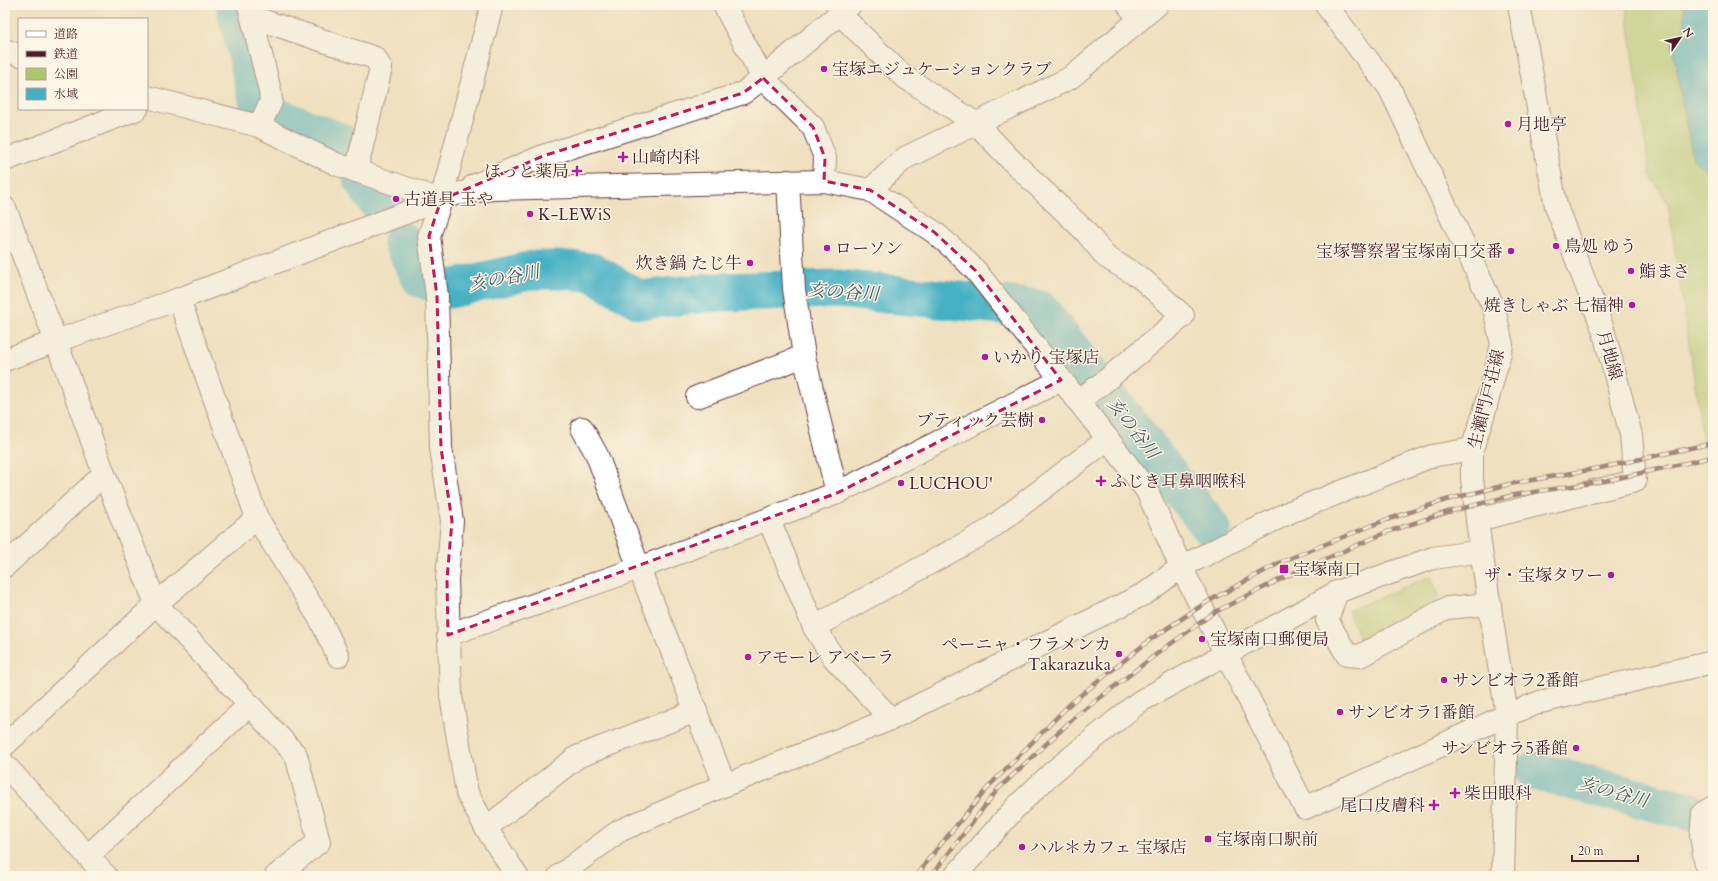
<svg xmlns="http://www.w3.org/2000/svg" width="1718" height="881" viewBox="0 0 1718 881" font-family="Cardo,'Noto Serif JP',serif">
  <style>
    .green { fill: #aac76e; stroke: #7a734c }
    .water { fill: #46b1c4; stroke: #486878 }
    .lines { fill: none; stroke-linecap: round; stroke-linejoin: round }
    .river { stroke: #46b1c4; stroke-width: 39 }
    .minor-casing { stroke: #633c41; stroke-width: 24 }
    .major-casing { stroke: #633c41; stroke-width: 24 }
    .minor { stroke: #fff; stroke-width: 22 }
    .major { stroke: #fff; stroke-width: 22 }
    .rail-casing { stroke: #4a1f2b; stroke-width: 4.5 }
    .rail { stroke: #fcf5e5; stroke-width: 3; stroke-dasharray: 9; stroke-linecap: butt }
    .marked { fill: none; stroke: #c2185b; stroke-width: 3; stroke-dasharray: 8 5; stroke-linejoin: round }
    .poi-dot { fill: #b5179e; stroke: #fcf5e5; stroke-width: 1.5 }
    .labels { text-anchor: middle; stroke-width: 3; stroke-linejoin: round; paint-order: stroke }
    .poi-label { font-size: 17px; fill: #4a1f2b; stroke: #fcf5e5; text-anchor: start }
    .street-label { font-size: 17px; fill: #4a1f2b; stroke: #fcf5e5 }
    .water-label { font-size: 18px; font-style: italic; fill: #485968; stroke: #fcf5e5 }
  </style>
  <rect width="100%" height="100%" fill="#fcf5e5"/>
  <filter id="ink" filterUnits="userSpaceOnUse"><feTurbulence type="fractalNoise" baseFrequency=".025" numOctaves="2"/><feDisplacementMap in="SourceGraphic" scale="8" xChannelSelector="R" yChannelSelector="G"/><feConvolveMatrix kernelMatrix="1 2 1 2 8 2 1 2 1" color-interpolation-filters="sRGB"/></filter>
  <filter id="wash" filterUnits="userSpaceOnUse"><feTurbulence type="fractalNoise" baseFrequency=".012" numOctaves="4" result="noise"/><feDisplacementMap in="SourceGraphic" scale="16" xChannelSelector="R" yChannelSelector="G"/><feGaussianBlur stdDeviation="0.9" result="paint"/><feColorMatrix in="noise" values="0 0 0 0 0 0 0 0 0 0 0 0 0 0 0 0 0 1.4 0 .05"/><feComposite in="paint" operator="in"/></filter>
  <g filter="url(#wash)">
    <rect width="100%" height="100%" fill="#efe0c0"/>
    <g class="green">
      <polygon points="1626,5 1684,5 1685,28 1671,39 1693,159 1713,177 1713,507 1668,203 1650,175"/>
      <polygon points="1431,576 1439,598 1360,640 1348,611"/>
    </g>
    <polygon class="water" points="1684,5 1713,5 1713,177 1693,159 1671,39 1685,28"/>
    <g class="lines">
      <g class="river">
        <polyline points="235,5 258,100 276,117 338,141 346,157"/>
        <polyline points="362,179 380,206"/>
        <polyline points="402,241 421,278 450,289 533,270 566,270 592,272 640,300 715,292 838,289 1033,308 1040,310 1212,529"/>
        <polyline points="1534,771 1692,812"/>
      </g>
    </g>
  </g>
  <g filter="url(#ink)">
    <g class="lines">
      <defs>
        <g id="minor">
          <polyline points="492,5 441,200 429,236 437,296 441,448 452,521 447,579 451,696 467,793 486,828 517,876"/>
          <polyline points="724,5 763,78 813,127 825,158 824,181"/>
          <polyline points="838,5 840,14 903,76 977,124 1009,158 1085,231 1106,257 1141,278 1183,316 1104,382 1078,401"/>
          <polyline points="1128,5 1140,19"/>
          <polyline points="249,6 270,91 271,102 259,126"/>
          <polyline points="252,17 375,58 381,68 356,171"/>
          <polyline points="5,50 19,55"/>
          <polyline points="147,97 259,126 336,164 441,200"/>
          <polyline points="5,160 137,109"/>
          <polyline points="788,181 794,289 804,356 837,493"/>
          <polyline points="473,186 543,156 743,93 763,78 850,5"/>
          <polyline points="870,190 905,158 1070,78 1157,5"/>
          <polyline points="5,208 56,341 104,474 156,604 296,755 319,842 276,876"/>
          <polyline points="179,299 257,518 320,619 338,656"/>
          <polyline points="5,360 56,341 179,299 455,194 492,189 824,181 870,190 934,232 956,251 976,271 1108,439 1147,491 1181,567 1305,808 1507,715"/>
          <polyline points="697,397 804,356"/>
          <polyline points="582,428 597,455 639,568 725,785"/>
          <polyline points="769,520 814,627 833,657 891,719"/>
          <polyline points="1477,520 1635,481 1631,435 1603,329 1556,206 1519,5"/>
          <polyline points="5,566 104,474"/>
          <polyline points="1337,592 1327,620 1347,655 1360,656 1447,608 1490,604"/>
          <polyline points="814,627 986,532 1108,439"/>
          <polyline points="448,635 639,568 837,493 1061,380"/>
          <polyline points="5,745 156,604 257,518"/>
          <polyline points="5,765 106,876"/>
          <polyline points="486,828 577,757 696,711"/>
          <polyline points="88,856 249,705"/>
          <polyline points="559,876 619,831 725,785 891,719 1146,593 1181,567 1290,512 1432,456 1472,449"/>
          <polyline points="955,876 1016,807 1053,772 1139,702 1337,592 1433,558 1481,551"/>
          <polyline points="1708,876 1701,836 1703,813 1713,807"/>
        </g>
        <g id="major">
          <polyline points="1326,5 1390,89 1494,308 1502,345 1484,413 1472,449 1472,479 1481,551 1507,715 1503,876"/>
          <polyline points="1507,715 1540,702 1713,662"/>
        </g>
      </defs>
      <use href="#minor" class="minor-casing"/>
      <use href="#major" class="major-casing"/>
      <use href="#minor" class="minor"/>
      <use href="#major" class="major"/>
      <defs>
        <g id="rail">
          <polyline points="917,876 927,861 990,785 1071,703 1151,639 1207,602 1281,562 1383,521 1446,500 1510,484 1600,468 1713,443"/>
          <polyline points="931,876 998,789 1075,717 1158,653 1215,612 1287,576 1387,532 1448,512 1514,495 1605,481 1713,457"/>
        </g>
      </defs>
      <use href="#rail" class="rail-casing"/>
      <use href="#rail" class="rail"/>
    </g>
  </g>
  <path d="M0 0H1718V881H0ZM763,78l50,49 12,31 -1,23 46,9 64,42 42,39 85,109 -224,113 -389,142 -1,-56 5,-58 -11,-73 -4,-152 -8,-60 12,-36 102,-44 200,-63z" fill="#efe0c0" fill-opacity=".55" fill-rule="evenodd"/>
  <path class="marked" d="M763,78l50,49 12,31 -1,23 46,9 64,42 42,39 85,109 -224,113 -389,142 -1,-56 5,-58 -11,-73 -4,-152 -8,-60 12,-36 102,-44 200,-63z"/>
  <g class="poi-dot">
    <circle cx="824" cy="69" r="4"/>
    <circle cx="1508" cy="124" r="4"/>
    <path d="M621 151h4v4h4v4h-4v4h-4v-4h-4v-4h4z"/>
    <path d="M575 165h4v4h4v4h-4v4h-4v-4h-4v-4h4z"/>
    <circle cx="396" cy="199" r="4"/>
    <circle cx="530" cy="214" r="4"/>
    <circle cx="1556" cy="246" r="4"/>
    <circle cx="827" cy="248" r="4"/>
    <circle cx="1511" cy="251" r="4"/>
    <circle cx="750" cy="263" r="4"/>
    <circle cx="1631" cy="271" r="4"/>
    <circle cx="1632" cy="305" r="4"/>
    <circle cx="985" cy="357" r="4"/>
    <circle cx="1042" cy="420" r="4"/>
    <path d="M1099 475h4v4h4v4h-4v4h-4v-4h-4v-4h4z"/>
    <circle cx="901" cy="483" r="4"/>
    <rect x="1279" y="564" width="10" height="10" rx="2"/>
    <circle cx="1611" cy="575" r="4"/>
    <circle cx="1202" cy="639" r="4"/>
    <circle cx="1119" cy="654" r="4"/>
    <circle cx="748" cy="657" r="4"/>
    <circle cx="1444" cy="680" r="4"/>
    <circle cx="1340" cy="712" r="4"/>
    <circle cx="1576" cy="748" r="4"/>
    <path d="M1453 787h4v4h4v4h-4v4h-4v-4h-4v-4h4z"/>
    <path d="M1432 799h4v4h4v4h-4v4h-4v-4h-4v-4h4z"/>
    <rect x="1204" y="835" width="8" height="8" rx="2"/>
    <circle cx="1022" cy="847" r="4"/>
  </g>
  <g class="labels">
    <g class="poi-label">
      <text x="832" y="75">宝塚エジュケーションクラブ</text>
      <text x="1516" y="130">月地亭</text>
      <text x="632" y="163">山崎内科</text>
      <text x="569" y="177" text-anchor="end">ほっと薬局</text>
      <text x="404" y="205">古道具 玉や</text>
      <text x="538" y="220">K-LEWiS</text>
      <text x="1564" y="252">鳥処 ゆう</text>
      <text x="835" y="254">ローソン</text>
      <text x="1503" y="257" text-anchor="end">宝塚警察署宝塚南口交番</text>
      <text x="742" y="269" text-anchor="end">炊き鍋 たじ牛</text>
      <text x="1639" y="277">鮨まさ</text>
      <text x="1624" y="311" text-anchor="end">焼きしゃぶ 七福神</text>
      <text x="993" y="363">いかり 宝塚店</text>
      <text x="1034" y="426" text-anchor="end">ブティック芸樹</text>
      <text x="1110" y="487">ふじき耳鼻咽喉科</text>
      <text x="909" y="489">LUCHOU'</text>
      <text x="1293" y="575">宝塚南口</text>
      <text x="1603" y="581" text-anchor="end">ザ・宝塚タワー</text>
      <text x="1210" y="645">宝塚南口郵便局</text>
      <text x="1111" y="650" text-anchor="end">ペーニャ・フラメンカ<tspan x="1111" dy="20">Takarazuka</tspan></text>
      <text x="756" y="663">アモーレ アベーラ</text>
      <text x="1452" y="686">サンビオラ2番館</text>
      <text x="1348" y="718">サンビオラ1番館</text>
      <text x="1568" y="754" text-anchor="end">サンビオラ5番館</text>
      <text x="1464" y="799">柴田眼科</text>
      <text x="1425" y="811" text-anchor="end">尾口皮膚科</text>
      <text x="1216" y="845">宝塚南口駅前</text>
      <text x="1030" y="853">ハル＊カフェ 宝塚店</text>
    </g>
    <g class="street-label">
      <text transform="translate(1610 355) rotate(74)" y="6">月地線</text>
      <text transform="translate(1486 399) rotate(-76)" y="6">生瀬門戸荘線</text>
    </g>
    <g class="water-label">
      <text transform="translate(504 278) rotate(-11)" y="6">亥の谷川</text>
      <text transform="translate(843 292) rotate(3)" y="6">亥の谷川</text>
      <text transform="translate(1133 428) rotate(52)" y="6">亥の谷川</text>
      <text transform="translate(1613 792) rotate(15)" y="6">亥の谷川</text>
    </g>
  </g>
  <rect width="1718" height="881" fill="none" stroke="#fcf5e5" stroke-width="20"/>
  <rect x="18" y="18" width="130" height="92" fill="#fcf5e5" stroke="#b59f9b"/>
  <rect x="26" y="31" width="20" height="6" fill="#ffffff" stroke="#b59f9b"/>
  <text x="54" y="38" font-size="12" fill="#4a1f2b">道路</text>
  <rect x="26" y="51" width="20" height="6" fill="#4a1f2b" stroke="#b59f9b"/>
  <text x="54" y="58" font-size="12" fill="#4a1f2b">鉄道</text>
  <rect x="26" y="68" width="20" height="12" fill="#aac76e" stroke="#b59f9b"/>
  <text x="54" y="78" font-size="12" fill="#4a1f2b">公園</text>
  <rect x="26" y="88" width="20" height="12" fill="#46b1c4" stroke="#b59f9b"/>
  <text x="54" y="98" font-size="12" fill="#4a1f2b">水域</text>
  <g transform="translate(1680 38) rotate(56)" stroke="#fcf5e5" stroke-width="3" paint-order="stroke">
  <path d="M0-3L7 15L0 10L-7 15Z" fill="#4a1f2b"/>
  <text y="-6" font-size="11" font-weight="bold" text-anchor="middle" fill="#4a1f2b">N</text>
  </g>
  <path d="M1572 855v6h66v-6" fill="none" stroke="#4a1f2b" stroke-width="2"/>
  <text x="1578" y="855" font-size="12" fill="#4a1f2b" stroke="#fcf5e5" stroke-width="3" paint-order="stroke">20 m</text>
</svg>
